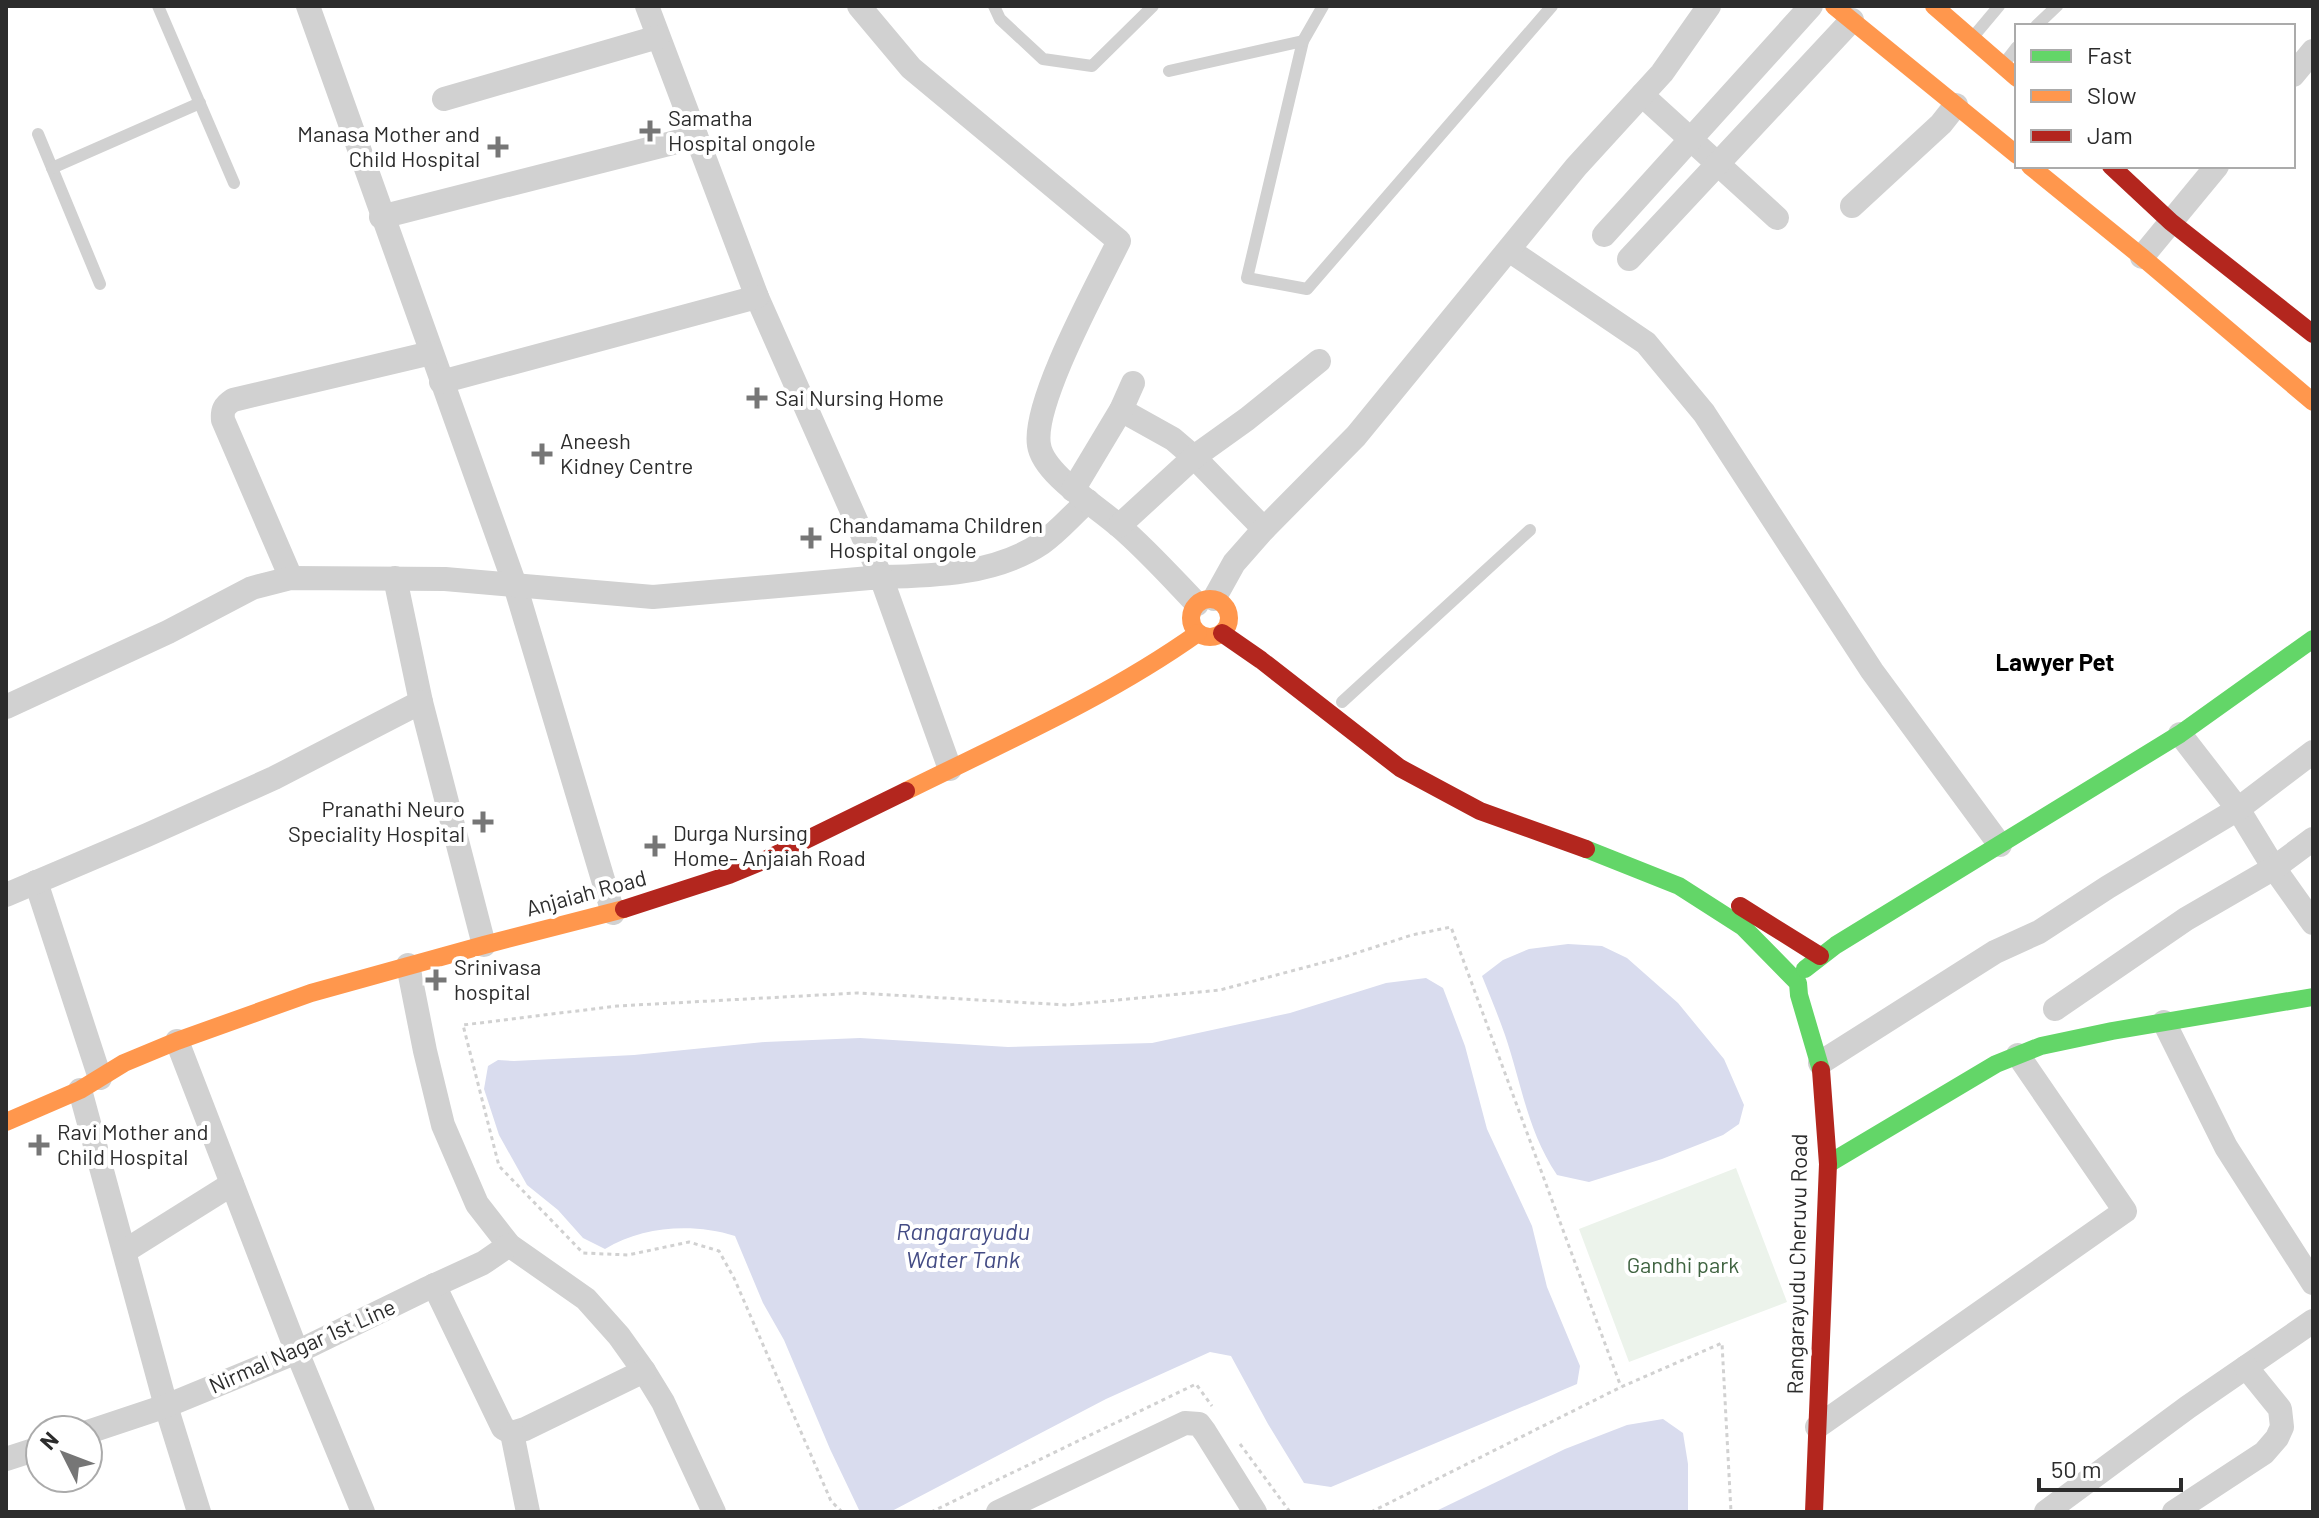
<svg xmlns="http://www.w3.org/2000/svg" width="2319" height="1518" viewBox="0 0 2319 1518" font-family="Barlow,sans-serif">
  <style>
    .green { fill: #ecf3eb }
    .water { fill: #d9dcee }
    .lines { fill: none; stroke-linecap: round; stroke-linejoin: round }
    .path { stroke: #d1d1d1; stroke-width: 3; stroke-dasharray: 4 4; stroke-linecap: butt }
    .lane { stroke: #d1d1d1; stroke-width: 12 }
    .street { stroke: #d1d1d1; stroke-width: 24 }
    .fast { stroke: #63d668; stroke-width: 18 }
    .slow { stroke: #ff974d; stroke-width: 18 }
    .jam { stroke: #b3261e; stroke-width: 18 }
    .poi-dot { fill: #767676; stroke: #fff; stroke-width: 3 }
    .labels { text-anchor: middle; stroke-width: 8; stroke-linejoin: round; paint-order: stroke }
    .poi-label { font-size: 22px; fill: #2c2c2c; stroke: #fff; text-anchor: start }
    .street-label { font-size: 22px; fill: #2c2c2c; stroke: #fff }
    .park-label { font-size: 22px; fill: #3f6340; stroke: #fff }
    .neighbourhood-label { font-size: 24px; font-weight: bold; fill: #000; stroke: #fff }
    .water-label { font-size: 24px; font-style: italic; fill: #444c85; stroke: #fff }
  </style>
  <rect width="100%" height="100%" fill="#fff"/>
  <polygon class="green" points="1736,1168 1787,1302 1629,1362 1579,1229"/>
  <g class="water">
    <path d="M1568,944l34,2 25,12 51,45 46,56 20,46 -5,19 -16,11 -61,24 -73,23 -32,-7c-30,-45 -35,-90 -52,-140 -7,-20 -15,-39 -23,-59l21,-16 26,-11z"/>
    <path d="M1426,978l17,10 22,58 22,83 45,97 15,61 33,79 -3,18 -246,103 -27,-4 -36,-59 -37,-68 -21,-4 -104,47 -216,113h-30l-30,-63 -46,-109 -21,-37 -28,-67c-42,-13 -92,-10 -130,13l-22,-11 -25,-28 -31,-25 -28,-50 -15,-46 4,-23 10,-6 16,1 120,-6 131,-13 95,-4 148,9 144,-4 138,-30 96,-30z"/>
    <polygon points="1663,1419 1683,1433 1688,1464 1688,1512 1434,1512 1565,1449 1627,1425"/>
  </g>
  <g class="lines">
    <g class="path">
      <polyline points="1240,1444 1290,1512"/>
      <polyline points="842,1512 831,1501 734,1278 719,1251 689,1242 628,1255 583,1253 499,1166 463,1025 617,1006 857,993 1067,1005 1220,990 1344,957 1412,935 1451,927 1621,1387"/>
      <polyline points="931,1512 1196,1384 1212,1406"/>
      <polyline points="1371,1512 1621,1387 1722,1343 1731,1512"/>
    </g>
    <g class="lane">
      <polyline points="158,6 234,183"/>
      <polyline points="994,6 1000,19 1043,59 1092,66 1153,6"/>
      <polyline points="1323,6 1303,41 1247,278 1307,289 1552,6"/>
      <polyline points="2036,26 2057,6"/>
      <polyline points="1973,37 1999,6"/>
      <polyline points="2003,65 2017,47"/>
      <polyline points="1169,71 1303,41"/>
      <polyline points="38,134 100,284"/>
      <polyline points="52,168 200,103"/>
      <polyline points="1342,702 1530,530"/>
    </g>
    <g class="street">
      <polyline points="308,6 515,585 613,913"/>
      <path d="M647,6l110,291 124,280c54,-1 115,-3 161,-34 17,-12 31,-29 46,-42"/>
      <path d="M859,6l52,62 208,173c-21,43 -87,162 -80,204 4,29 59,62 80,81 28,24 53,52 78,78"/>
      <polyline points="2293,75 2313,51"/>
      <polyline points="1642,95 1777,218"/>
      <polyline points="444,99 658,37"/>
      <polyline points="1852,206 1941,124 1956,105"/>
      <polyline points="381,217 696,137"/>
      <polyline points="1604,235 1811,6"/>
      <polyline points="1509,250 1646,343 1704,413 1872,671 2000,845"/>
      <polyline points="2142,257 2217,166"/>
      <polyline points="1629,259 1852,20"/>
      <polyline points="441,382 757,297"/>
      <polyline points="1121,410 1173,439 1194,457 1264,529"/>
      <polyline points="1073,490 1121,410 1133,383"/>
      <polyline points="1119,526 1194,457 1247,419 1319,361"/>
      <path d="M291,578l-68,-158c-1,-10 1,-14 10,-20l198,-47"/>
      <polyline points="395,578 421,702 484,945"/>
      <polyline points="1214,599 1234,563 1264,529 1356,436 1576,167 1662,73 1709,6"/>
      <polyline points="6,707 168,632 252,588 291,578 445,579 653,597 881,577 950,769"/>
      <polyline points="2180,734 2238,809 2274,868 2313,923"/>
      <polyline points="36,882 100,1078"/>
      <polyline points="6,895 147,835 274,778 421,702"/>
      <polyline points="408,965 425,1051 443,1125 477,1204 509,1245 586,1299 619,1336 644,1371 663,1402 714,1512"/>
      <polyline points="2055,1009 2186,919 2274,868 2313,839"/>
      <polyline points="2164,1022 2226,1147 2313,1283"/>
      <polyline points="177,1041 297,1352 363,1512"/>
      <polyline points="1820,1063 1995,952 2039,932 2108,887 2238,809 2313,752"/>
      <polyline points="80,1090 166,1406 199,1512"/>
      <polyline points="125,1251 232,1184"/>
      <polyline points="434,1285 503,1428 512,1433 525,1429 644,1371"/>
      <polyline points="1817,1427 2125,1211 2018,1055"/>
      <polyline points="88,1432 166,1406 297,1352 424,1290 483,1263 509,1245"/>
      <polyline points="512,1433 528,1512"/>
      <polyline points="6,1459 40,1448"/>
      <polyline points="998,1512 1185,1423 1199,1424 1205,1432 1255,1512"/>
      <polyline points="2046,1512 2188,1407 2313,1321"/>
      <polyline points="2174,1512 2264,1453 2277,1438 2282,1427 2280,1409 2246,1367"/>
    </g>
    <g class="fast">
      <polyline points="1586,849 1679,886 1743,927 1798,983 1799,995 1821,1070"/>
      <polyline points="1805,969 1836,945 2180,734 2313,639"/>
      <polyline points="1828,1164 1996,1064 2041,1046 2112,1031 2313,997"/>
    </g>
    <g class="slow">
      <polyline points="1834,6 2017,155"/>
      <polyline points="1934,6 2017,78"/>
      <polyline points="2030,166 2142,257 2313,402"/>
      <circle cx="1210" cy="618" r="19"/>
      <path d="M906,791c99,-49 202,-94 292,-158"/>
      <polyline points="6,1122 80,1090 124,1063 177,1041 311,993 484,945 624,909"/>
    </g>
    <g class="jam">
      <polyline points="2111,166 2171,222 2313,334"/>
      <polyline points="1222,633 1261,660 1400,768 1480,811 1586,849"/>
      <polyline points="1740,906 1820,956"/>
      <polyline points="624,909 729,875 765,860 906,791"/>
      <polyline points="1814,1512 1828,1164 1821,1070"/>
    </g>
  </g>
  <g class="poi-dot">
    <path d="M646 119h8v8h8v8h-8v8h-8v-8h-8v-8h8z"/>
    <path d="M494 135h8v8h8v8h-8v8h-8v-8h-8v-8h8z"/>
    <path d="M753 386h8v8h8v8h-8v8h-8v-8h-8v-8h8z"/>
    <path d="M538 442h8v8h8v8h-8v8h-8v-8h-8v-8h8z"/>
    <path d="M807 526h8v8h8v8h-8v8h-8v-8h-8v-8h8z"/>
    <path d="M479 810h8v8h8v8h-8v8h-8v-8h-8v-8h8z"/>
    <path d="M651 834h8v8h8v8h-8v8h-8v-8h-8v-8h8z"/>
    <path d="M432 968h8v8h8v8h-8v8h-8v-8h-8v-8h8z"/>
    <path d="M35 1133h8v8h8v8h-8v8h-8v-8h-8v-8h8z"/>
  </g>
  <g class="labels">
    <g class="poi-label">
      <text x="668" y="126">Samatha<tspan x="668" dy="25">Hospital ongole</tspan></text>
      <text x="480" y="142" text-anchor="end">Manasa Mother and<tspan x="480" dy="25">Child Hospital</tspan></text>
      <text x="775" y="406">Sai Nursing Home</text>
      <text x="560" y="449">Aneesh<tspan x="560" dy="25">Kidney Centre</tspan></text>
      <text x="829" y="533">Chandamama Children<tspan x="829" dy="25">Hospital ongole</tspan></text>
      <text x="465" y="817" text-anchor="end">Pranathi Neuro<tspan x="465" dy="25">Speciality Hospital</tspan></text>
      <text x="673" y="841">Durga Nursing<tspan x="673" dy="25">Home- Anjaiah Road</tspan></text>
      <text x="454" y="975">Srinivasa<tspan x="454" dy="25">hospital</tspan></text>
      <text x="57" y="1140">Ravi Mother and<tspan x="57" dy="25">Child Hospital</tspan></text>
    </g>
    <g class="street-label">
      <text transform="translate(586 893) rotate(-15)" y="8">Anjaiah Road</text>
      <text transform="translate(1797 1264) rotate(-89)" y="8">Rangarayudu Cheruvu Road</text>
      <text transform="translate(302 1346) rotate(-24)" y="8">Nirmal Nagar 1st Line</text>
    </g>
    <g class="park-label">
      <text x="1683" y="1273">Gandhi park</text>
    </g>
    <g class="neighbourhood-label">
      <text x="2055" y="671">Lawyer Pet</text>
    </g>
    <g class="water-label">
      <text x="963" y="1240">Rangarayudu<tspan x="963" dy="28">Water Tank</tspan></text>
    </g>
  </g>
  <rect width="2319" height="1518" fill="none" stroke="#2c2c2c" stroke-width="16"/>
  <rect x="2015" y="24" width="280" height="144" fill="#ffffff" stroke="#ababab" stroke-width="2"/>
  <rect x="2031" y="50" width="40" height="12" fill="#63d668" stroke="#ababab" stroke-width="2"/>
  <text x="2087" y="64" font-size="24" fill="#2c2c2c">Fast</text>
  <rect x="2031" y="90" width="40" height="12" fill="#ff974d" stroke="#ababab" stroke-width="2"/>
  <text x="2087" y="104" font-size="24" fill="#2c2c2c">Slow</text>
  <rect x="2031" y="130" width="40" height="12" fill="#b3261e" stroke="#ababab" stroke-width="2"/>
  <text x="2087" y="144" font-size="24" fill="#2c2c2c">Jam</text>
  <g transform="translate(64 1454) rotate(312)"><circle r="38" fill="#ffffff" stroke="#ababab" stroke-width="2"/>
  <path d="M0-6L14 30L0 20L-14 30Z" fill="#767676"/>
  <text y="-12" font-size="22" font-weight="bold" text-anchor="middle" fill="#2c2c2c">N</text>
  </g>
  <path d="M2039 1478v12h142v-12" fill="none" stroke="#2c2c2c" stroke-width="4"/>
  <text x="2051" y="1478" font-size="24" fill="#2c2c2c" stroke="#ffffff" stroke-width="6" paint-order="stroke">50 m</text>
</svg>
